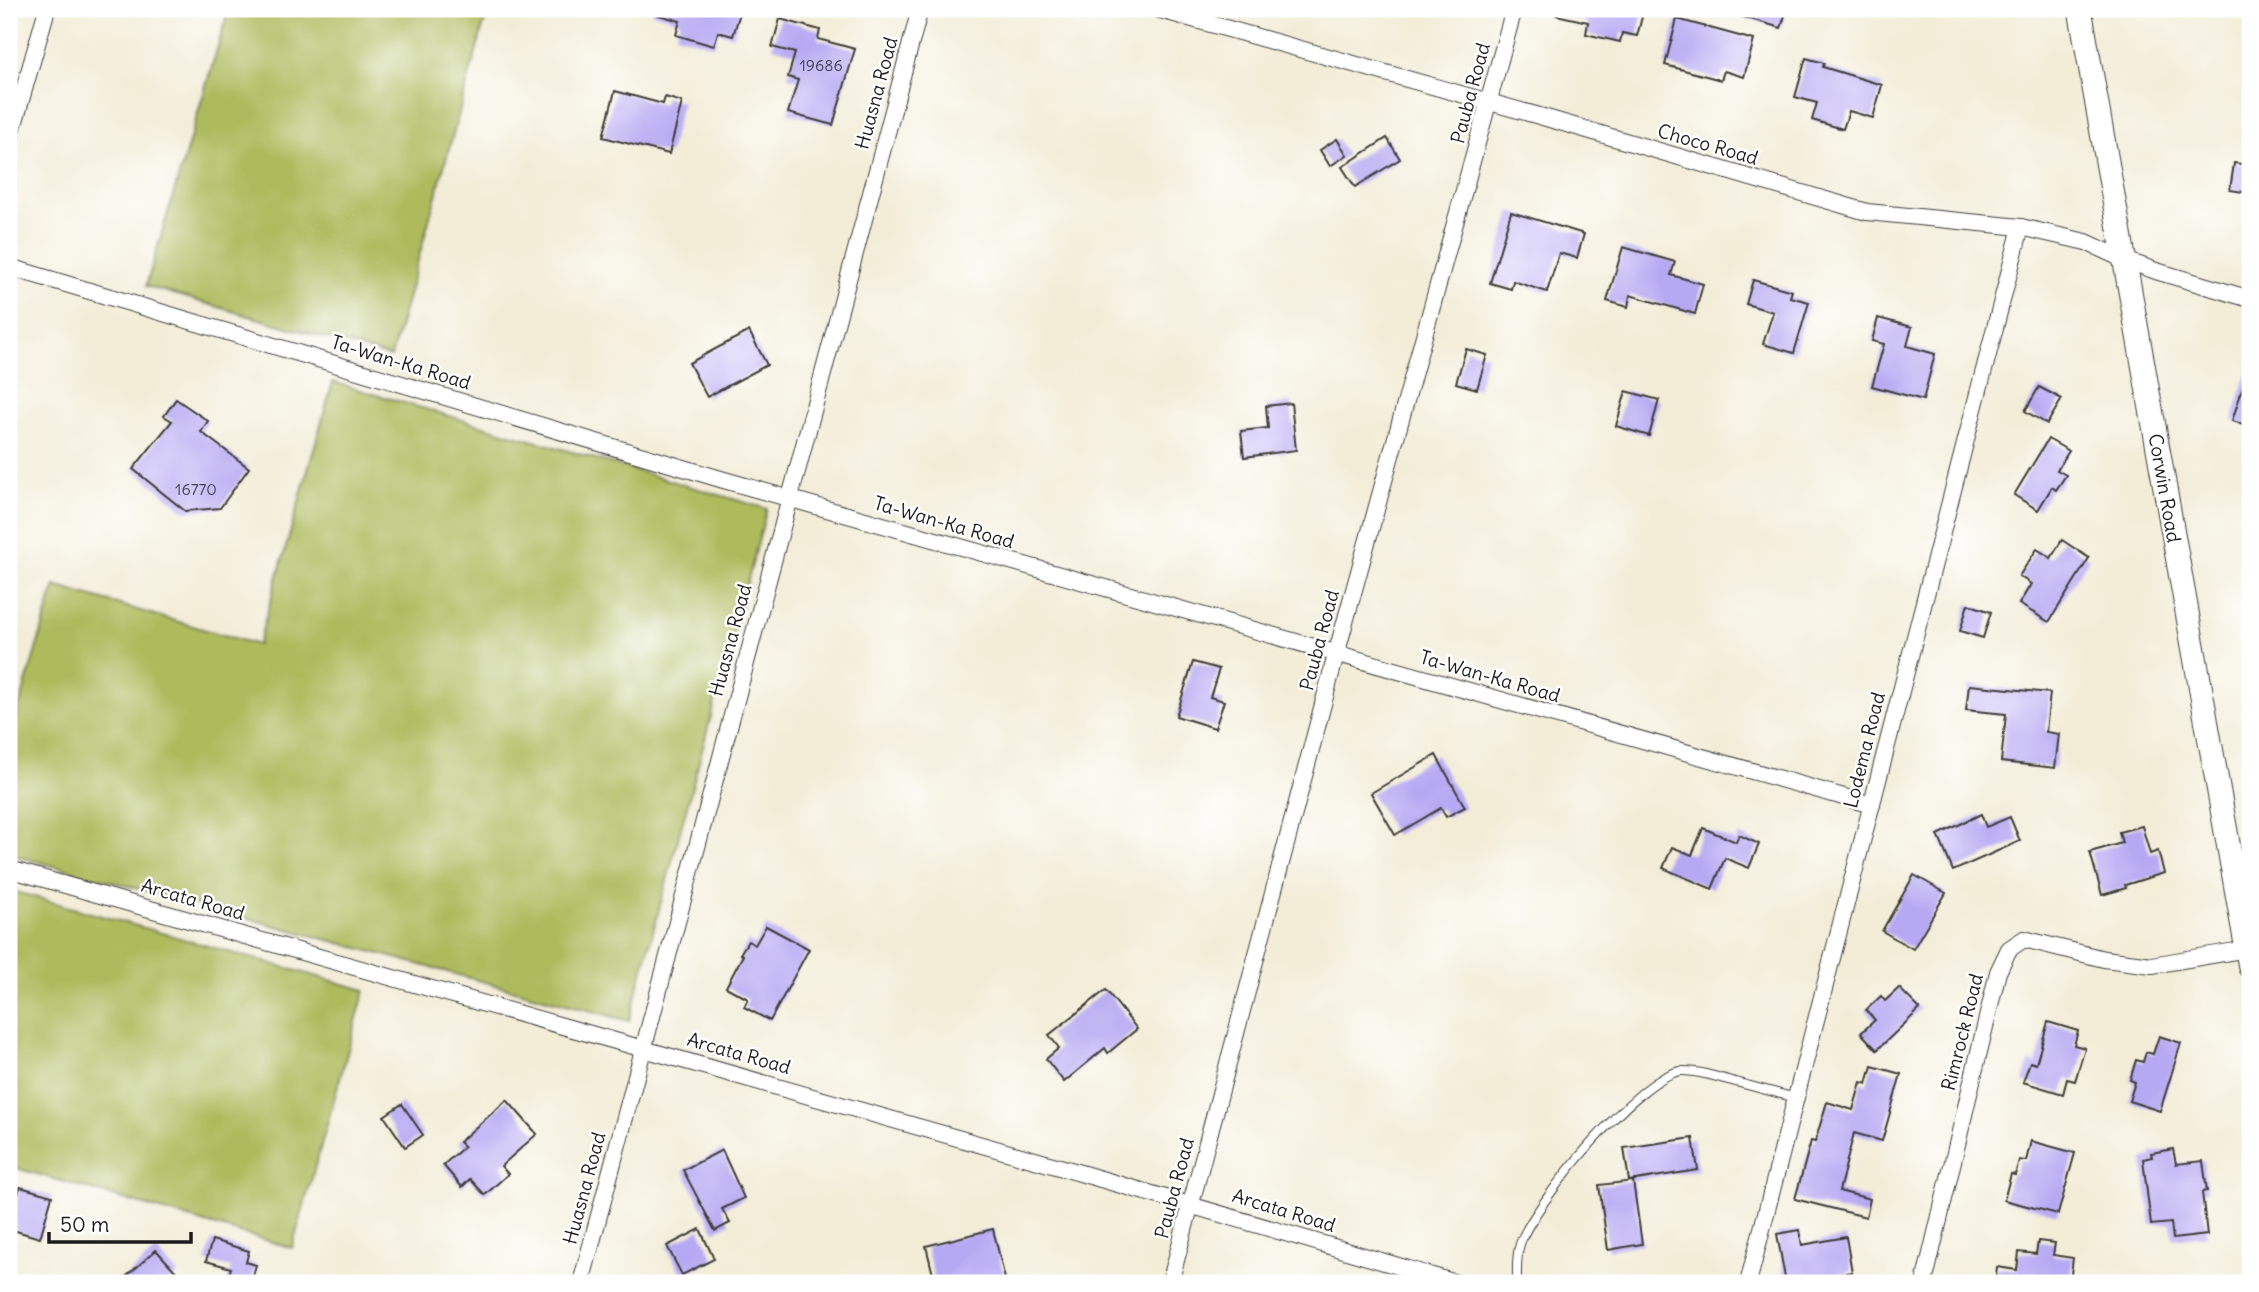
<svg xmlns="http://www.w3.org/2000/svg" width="2259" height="1292" viewBox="0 0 2259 1292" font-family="Delius,sans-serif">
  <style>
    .green { fill: #aebb5d; stroke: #656c3c; stroke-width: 2 }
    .building { fill: #b6a9f3 }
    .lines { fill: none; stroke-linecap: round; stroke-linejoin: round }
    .service-casing { stroke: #3c3b38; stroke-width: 10 }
    .minor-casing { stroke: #3c3b38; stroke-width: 18 }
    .secondary-casing { stroke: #3c3b38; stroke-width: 25 }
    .service { stroke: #fff; stroke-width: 8 }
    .minor { stroke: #fff; stroke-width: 16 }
    .secondary { stroke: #fff; stroke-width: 23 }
    .labels { text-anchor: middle; stroke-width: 5; stroke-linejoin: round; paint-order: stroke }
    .number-label { font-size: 16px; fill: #423f52 }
    .street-label { font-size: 19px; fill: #1c1c1c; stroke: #fff }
  </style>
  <rect width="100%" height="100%" fill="#fff"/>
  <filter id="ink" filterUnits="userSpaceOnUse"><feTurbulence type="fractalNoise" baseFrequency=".0143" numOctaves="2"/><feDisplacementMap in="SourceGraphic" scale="14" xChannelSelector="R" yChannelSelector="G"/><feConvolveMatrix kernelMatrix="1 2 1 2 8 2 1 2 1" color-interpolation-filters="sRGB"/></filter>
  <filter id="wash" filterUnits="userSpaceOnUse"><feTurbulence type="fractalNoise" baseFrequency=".00686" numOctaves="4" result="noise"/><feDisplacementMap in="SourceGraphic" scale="28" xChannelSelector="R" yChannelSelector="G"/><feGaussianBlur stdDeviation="1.57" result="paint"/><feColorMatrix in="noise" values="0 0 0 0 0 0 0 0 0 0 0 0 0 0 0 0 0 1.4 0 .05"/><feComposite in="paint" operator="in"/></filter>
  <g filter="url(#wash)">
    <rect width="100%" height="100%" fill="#f3edd8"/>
    <g class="green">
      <polygon points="229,9 488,9 391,357 146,286"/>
      <polygon points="333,382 767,509 629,1021 9,854 9,741 55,586 258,645"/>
      <polygon points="9,890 365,990 292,1248 9,1166"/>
    </g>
    <g id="blocks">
      <g class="building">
        <polygon points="653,9 741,9 733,36 718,32 714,46 676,35 680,21 652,13"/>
        <polygon points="1556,9 1644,9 1637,36 1622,33 1620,42 1586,34 1588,22 1556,15"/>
        <polygon points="1731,9 1787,9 1781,28 1730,13"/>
        <polygon points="780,19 820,30 818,39 855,49 833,125 788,113 798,80 788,77 795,53 772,47"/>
        <polygon points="1677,19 1754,40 1744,77 1724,71 1721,80 1665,65"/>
        <polygon points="1806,58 1824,63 1823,67 1882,85 1873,118 1849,111 1843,129 1812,120 1817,103 1795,97"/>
        <polygon points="615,91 663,104 665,97 682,102 669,154 603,137"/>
        <polygon points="1387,138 1400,159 1355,187 1342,167"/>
        <polygon points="1337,139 1347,155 1330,166 1320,150"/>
        <polygon points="2234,163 2250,165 2250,193 2230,190"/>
        <polygon points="1511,212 1584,234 1577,258 1559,253 1547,292 1513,281 1511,289 1490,283"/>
        <polygon points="1623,247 1675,262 1671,275 1703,284 1695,314 1630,295 1628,307 1607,301"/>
        <polygon points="1753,280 1792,291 1790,297 1809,302 1794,353 1763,344 1773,312 1746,304"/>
        <polygon points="1878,318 1912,327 1907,346 1935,354 1923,400 1872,386 1884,344 1872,341"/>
        <polygon points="749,331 767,365 707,397 689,363"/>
        <polygon points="1466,349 1487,355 1477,389 1456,383"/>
        <polygon points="2247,374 2250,374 2250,426 2232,421"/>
        <polygon points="2039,387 2062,399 2047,424 2025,411"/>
        <polygon points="1626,391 1659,400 1649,436 1616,426"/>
        <polygon points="176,399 208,421 201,432 249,468 220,508 185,511 133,469 172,421 164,416"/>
        <polygon points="1291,403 1296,450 1244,457 1241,431 1268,428 1266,406"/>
        <polygon points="2048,439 2069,451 2057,470 2066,475 2056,490 2052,487 2038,510 2014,495"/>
        <polygon points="2062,540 2089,558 2049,622 2019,604 2031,584 2019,576 2037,549 2051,558"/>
        <polygon points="1968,604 1991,612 1983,638 1960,631"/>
        <polygon points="1193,662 1219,669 1210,697 1224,701 1215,728 1176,716"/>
        <polygon points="1969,685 2050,693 2046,732 2059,734 2055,768 2001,762 2006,714 1966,710"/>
        <polygon points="1436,755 1465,807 1446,817 1441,808 1395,835 1371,793"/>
        <polygon points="1981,814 1986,827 2010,817 2020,841 1953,871 1938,835"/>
        <polygon points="2142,826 2150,854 2158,851 2164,873 2125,885 2126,888 2102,895 2090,852 2122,843 2119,832"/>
        <polygon points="1703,828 1736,842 1739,835 1759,844 1749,868 1725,858 1712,889 1663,868 1672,847 1692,855"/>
        <polygon points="1914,875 1946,893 1913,949 1882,931"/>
        <polygon points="766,926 809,949 770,1021 744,1007 748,999 726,987 743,955 740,954 748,941 755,945"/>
        <polygon points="1899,988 1920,1009 1877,1050 1861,1033 1875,1020 1866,1010 1881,996 1885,1001"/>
        <polygon points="1106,990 1137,1029 1108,1053 1105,1048 1064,1082 1046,1059 1059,1048 1049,1035"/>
        <polygon points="2048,1022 2078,1031 2074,1045 2085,1048 2075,1081 2067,1079 2063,1094 2023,1082 2030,1062 2036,1064"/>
        <polygon points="2159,1036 2181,1043 2160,1111 2129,1101 2135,1082 2130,1080 2136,1060 2143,1062 2146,1052 2153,1054"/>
        <polygon points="1872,1066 1901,1074 1882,1141 1854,1133 1839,1191 1870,1199 1866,1217 1795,1199 1811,1141 1815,1142 1827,1102 1853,1110 1861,1082 1867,1084"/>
        <polygon points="507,1100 537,1134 501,1166 508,1174 485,1195 470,1179 462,1187 443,1165 464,1147 459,1142"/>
        <polygon points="402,1104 423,1135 405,1147 384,1116"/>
        <polygon points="1693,1138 1698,1170 1629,1181 1624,1148"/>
        <polygon points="2031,1141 2075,1153 2058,1214 2004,1200 2011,1174 2015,1175 2019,1160 2026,1161"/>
        <polygon points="2173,1149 2176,1164 2203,1161 2207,1191 2202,1192 2207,1235 2173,1239 2171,1223 2151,1225 2143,1159 2152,1157 2151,1153"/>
        <polygon points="722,1150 744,1198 722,1209 730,1223 715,1231 683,1170"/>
        <polygon points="1633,1181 1642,1244 1608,1250 1599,1185"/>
        <polygon points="20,1187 52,1196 40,1238 9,1229"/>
        <polygon points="700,1229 714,1259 682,1275 667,1246"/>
        <polygon points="993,1229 1006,1283 935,1283 926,1246"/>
        <polygon points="1799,1230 1802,1245 1846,1237 1852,1272 1786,1283 1777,1234"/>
        <polygon points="212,1240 249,1251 246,1262 256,1265 251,1283 226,1283 231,1268 206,1261"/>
        <polygon points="2038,1241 2055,1243 2053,1255 2073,1258 2070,1282 2049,1279 2048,1283 1995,1283 1997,1267 2017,1270 2019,1252 2036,1254"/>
        <polygon points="156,1250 178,1274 168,1283 119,1283"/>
      </g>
    </g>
  </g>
  <g filter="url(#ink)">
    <use href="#blocks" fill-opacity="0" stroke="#3c3b38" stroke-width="2"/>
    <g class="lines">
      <defs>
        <path id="service" d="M1517,1283c0,-13 -1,-29 4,-42 16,-40 118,-165 160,-170 15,-1 32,5 47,9 23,6 45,12 68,18"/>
        <g id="minor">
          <polyline points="1157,9 1543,117 1867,212 2021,227 2086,242 2125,260 2156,271 2250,299"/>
          <polyline points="9,142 47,9"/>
          <polyline points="9,267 724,480 1872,805"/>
          <polyline points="9,869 1070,1170 1456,1283"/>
          <polyline points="581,1283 920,9"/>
          <polyline points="1170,1283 1336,655 1514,9"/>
          <polyline points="1748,1283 2021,227"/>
          <polyline points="1924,1283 1998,972 2009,949 2024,939 2104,959 2152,965 2247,949"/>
        </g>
        <polyline id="secondary" points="2080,9 2250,967"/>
      </defs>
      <use href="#service" class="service-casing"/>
      <use href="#minor" class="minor-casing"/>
      <use href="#secondary" class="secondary-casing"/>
      <use href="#service" class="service"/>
      <use href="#minor" class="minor"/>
      <use href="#secondary" class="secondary"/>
    </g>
  </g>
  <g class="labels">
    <g class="number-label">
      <text x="821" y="71">19686</text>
      <text x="196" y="495">16770</text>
    </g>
    <g class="street-label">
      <text transform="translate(876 93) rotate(-75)" y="7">Huasna Road</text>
      <text transform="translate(1470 93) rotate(-75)" y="7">Pauba Road</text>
      <text transform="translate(1708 144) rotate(16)" y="7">Choco Road</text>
      <text transform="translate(401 362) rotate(17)" y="7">Ta-Wan-Ka Road</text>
      <text transform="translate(2165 488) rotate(80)" y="7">Corwin Road</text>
      <text transform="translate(944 522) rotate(16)" y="7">Ta-Wan-Ka Road</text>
      <text transform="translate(730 640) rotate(-75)" y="7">Huasna Road</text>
      <text transform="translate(1319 640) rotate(-75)" y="7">Pauba Road</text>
      <text transform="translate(1490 676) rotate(16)" y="7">Ta-Wan-Ka Road</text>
      <text transform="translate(1864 750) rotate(-76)" y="7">Lodema Road</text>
      <text transform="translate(193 899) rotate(16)" y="7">Arcata Road</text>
      <text transform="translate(1962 1032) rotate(-76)" y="7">Rimrock Road</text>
      <text transform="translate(739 1053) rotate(16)" y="7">Arcata Road</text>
      <text transform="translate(584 1188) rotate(-75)" y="7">Huasna Road</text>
      <text transform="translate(1174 1188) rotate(-75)" y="7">Pauba Road</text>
      <text transform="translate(1284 1210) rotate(17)" y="7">Arcata Road</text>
    </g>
  </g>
  <rect width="2259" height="1292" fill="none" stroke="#fff" stroke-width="35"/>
  <path d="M49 1232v10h142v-10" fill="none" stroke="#1c1c1c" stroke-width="3.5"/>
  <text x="60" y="1232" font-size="21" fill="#1c1c1c" stroke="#ffffff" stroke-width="5" paint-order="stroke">50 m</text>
</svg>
